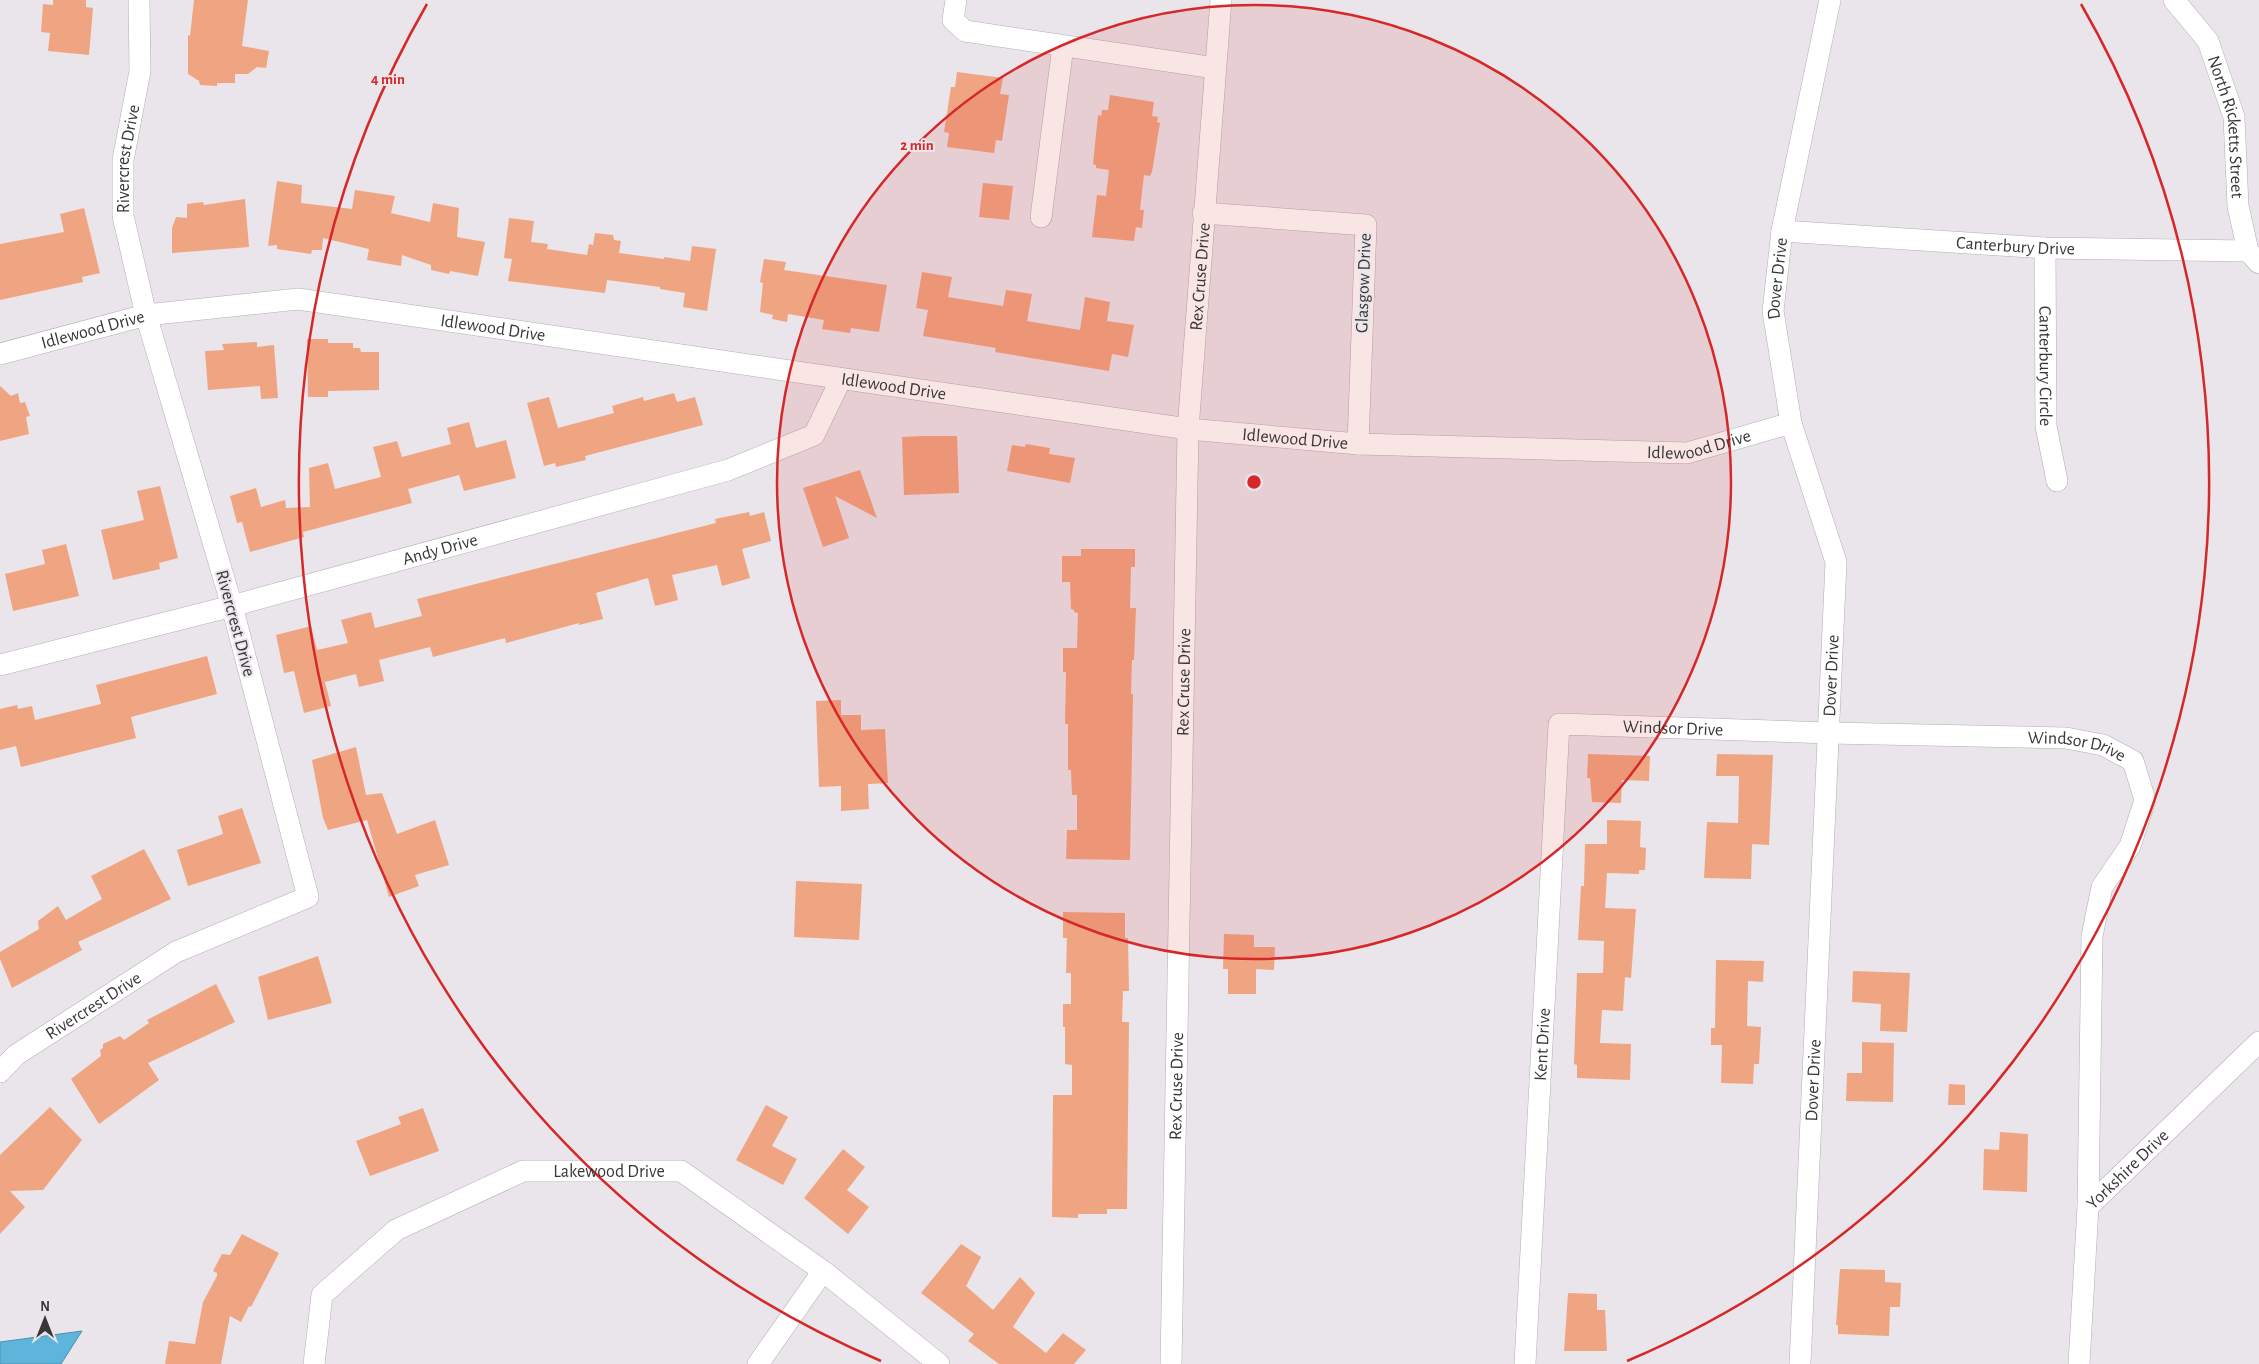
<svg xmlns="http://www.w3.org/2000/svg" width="2259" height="1364" viewBox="0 0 2259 1364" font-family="'Alegreya Sans',sans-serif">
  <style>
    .water { fill: #5db5db; stroke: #528faa }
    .building { fill: #f0a582 }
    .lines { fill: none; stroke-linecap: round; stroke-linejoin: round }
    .minor-casing { stroke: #b2aeb3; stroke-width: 22 }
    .minor { stroke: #fff; stroke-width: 21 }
    .ring { fill: none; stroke: #d62828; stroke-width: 2.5 }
    .labels { text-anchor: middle; stroke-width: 4; stroke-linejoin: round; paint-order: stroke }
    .street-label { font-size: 18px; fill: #373638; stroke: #e9e5ea }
    .centre { fill: #d62828; stroke: #e9e5ea; stroke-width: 2.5 }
    .ring-label { font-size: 15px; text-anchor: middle; font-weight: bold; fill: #d62828; stroke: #e9e5ea; stroke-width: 4; stroke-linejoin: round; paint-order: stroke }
  </style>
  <rect width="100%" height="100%" fill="#e9e5ea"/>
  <polygon class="water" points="82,1331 61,1364 0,1364 0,1342"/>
  <g class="building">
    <polygon points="53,0 86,0 86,7 93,8 89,55 48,51 50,33 41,32 43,4 53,5"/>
    <polygon points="194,0 248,0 242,46 269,51 266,68 257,67 248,74 235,74 235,83 217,83 217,86 200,85 199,81 188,74 188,35 190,36"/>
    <polygon points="957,72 1003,78 1000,94 1009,95 1002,141 996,140 994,153 947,147 949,133 944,132 951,87 955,87"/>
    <polygon points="1110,95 1154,102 1152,116 1158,117 1157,122 1160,123 1152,172 1150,176 1144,175 1140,210 1144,210 1142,228 1136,227 1134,241 1092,237 1097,195 1106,196 1109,170 1096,168 1096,165 1093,164 1098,115 1101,116 1102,110 1108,110"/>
    <polygon points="277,181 302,185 301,203 352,209 355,190 395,196 391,213 430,222 433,203 459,208 457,237 485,242 478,276 450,271 449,274 431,270 431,265 402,255 401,266 367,260 369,249 323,238 322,250 312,250 311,254 277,249 277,245 268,246"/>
    <polygon points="983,183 1013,186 1009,220 979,217"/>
    <polygon points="245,199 249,247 172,253 172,228 176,217 187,218 187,204 203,202 204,205"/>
    <polygon points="84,208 100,273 82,277 83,282 0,300 0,244 64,232 60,214"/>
    <polygon points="509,218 534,221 531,242 548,244 547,249 587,255 589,244 593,245 595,233 613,235 614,240 621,241 619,253 664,259 664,257 690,261 692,246 716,249 707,311 683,307 685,293 660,289 660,287 607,280 605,293 508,281 512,259 504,258"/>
    <polygon points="764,259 786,262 784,270 887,285 879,332 851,328 850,333 822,329 824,320 788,314 787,322 772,319 773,315 760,312 763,283 760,282"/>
    <polygon points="922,272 952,277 948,297 1003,306 1006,290 1032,294 1027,321 1080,330 1085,297 1110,302 1107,321 1134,325 1128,357 1112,354 1109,371 995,352 996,348 923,336 928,310 916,308"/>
    <polygon points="307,339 328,339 328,343 353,343 353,348 360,348 361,352 379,352 379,390 328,391 328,397 308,397"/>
    <polygon points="257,342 257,347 274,345 278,398 261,399 260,386 208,390 205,351 224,350 222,344"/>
    <polygon points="0,386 11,396 18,393 20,403 25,402 30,416 26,417 29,434 0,441"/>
    <polygon points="674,393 677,402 695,397 703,425 585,456 586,460 556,467 555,463 544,466 527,403 549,397 558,428 614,413 612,406 643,397 644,401"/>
    <polygon points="469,422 476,448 506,440 516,478 464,491 459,475 408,489 412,503 303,532 304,537 250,552 242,522 237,523 230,496 256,488 261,507 285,500 286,508 310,507 309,468 328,463 335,489 381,477 373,447 397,441 402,457 451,444 447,428"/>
    <polygon points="923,436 957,436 959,493 904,495 902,437"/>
    <polygon points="1026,444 1050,448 1049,454 1075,458 1070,483 1007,471 1012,445 1025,447"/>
    <polygon points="860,470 877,518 835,496 849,538 823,547 803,488"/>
    <polygon points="160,486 178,558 159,563 160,569 113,580 101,530 144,520 137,491"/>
    <polygon points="749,512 750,516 764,512 771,541 742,549 750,578 722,586 717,565 672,575 678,600 655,606 648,578 596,593 603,619 579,625 579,623 506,643 505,638 433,657 430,647 379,660 384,681 359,687 356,674 325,682 331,706 304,713 294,671 284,673 276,635 311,626 317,650 348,643 341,620 371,612 375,628 422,616 417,599 716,523 715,519"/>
    <polygon points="66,544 79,596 13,611 5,574 45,564 42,550"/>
    <polygon points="1081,549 1135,549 1135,567 1131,567 1130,608 1136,608 1134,660 1132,660 1131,694 1133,694 1130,860 1066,859 1067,830 1077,830 1077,795 1072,795 1071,770 1068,770 1068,724 1065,724 1066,672 1063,672 1063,648 1077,648 1078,613 1074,612 1074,610 1071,609 1070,582 1062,582 1062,556 1081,556"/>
    <polygon points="207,656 217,694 131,717 136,738 21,767 16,746 0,750 0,709 17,705 18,709 32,706 35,720 101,704 96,685"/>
    <polygon points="841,700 841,715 861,715 861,730 885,729 888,783 868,784 869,809 841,811 841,786 819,787 816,701"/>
    <polygon points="356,747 366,795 382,793 397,834 435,820 449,865 415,875 419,886 389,897 367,820 328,830 323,818 312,760"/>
    <polygon points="1588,754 1650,756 1649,781 1622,780 1621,803 1592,802 1590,778 1587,778"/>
    <polygon points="1717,754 1773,755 1769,845 1752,844 1751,879 1704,878 1707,822 1738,823 1739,776 1716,776"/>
    <polygon points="242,808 261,863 188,886 177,850 223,834 218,816"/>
    <polygon points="1607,820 1641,821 1640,847 1646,848 1645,870 1639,870 1639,874 1607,873 1605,908 1636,909 1631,978 1625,977 1623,1011 1602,1010 1600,1043 1631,1044 1630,1080 1577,1078 1577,1065 1574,1064 1577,973 1603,973 1604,941 1578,940 1581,886 1584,886 1585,844 1607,844"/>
    <polygon points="144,849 171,899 78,942 82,950 12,988 0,959 0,952 39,929 38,921 58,906 66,920 102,899 91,876"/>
    <polygon points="796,881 862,884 859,940 794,937"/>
    <polygon points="1063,912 1125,913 1125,938 1128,938 1129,991 1123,991 1122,1022 1129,1022 1127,1209 1107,1209 1107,1214 1078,1214 1078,1218 1052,1217 1053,1095 1072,1095 1072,1065 1065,1064 1065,1027 1063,1027 1063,1004 1071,1004 1071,973 1066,973 1067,938 1063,938"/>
    <polygon points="1224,934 1254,935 1254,947 1275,947 1274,970 1256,969 1256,994 1228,994 1228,969 1223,969"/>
    <polygon points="318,956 332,1003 268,1020 258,977"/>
    <polygon points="1716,960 1764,961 1763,982 1748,981 1747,1026 1761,1027 1759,1064 1754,1064 1753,1084 1721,1083 1722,1045 1711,1045 1711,1028 1715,1028"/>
    <polygon points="1853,971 1910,973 1907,1032 1880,1031 1881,1004 1852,1002"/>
    <polygon points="216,984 235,1022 148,1063 159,1080 99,1124 71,1079 101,1056 100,1050 103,1048 103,1044 120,1036 124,1040 149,1023 147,1020"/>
    <polygon points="1862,1042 1894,1043 1893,1102 1846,1101 1847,1073 1862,1073"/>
    <polygon points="1949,1084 1965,1085 1965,1105 1948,1105"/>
    <polygon points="766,1105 788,1117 772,1146 797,1159 783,1185 736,1160"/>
    <polygon points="50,1107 82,1140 43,1190 10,1191 25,1207 0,1234 0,1155"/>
    <polygon points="423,1108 439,1151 370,1176 356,1141 401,1124 398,1117"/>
    <polygon points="2000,1132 2028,1134 2027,1192 1983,1190 1984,1149 1999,1150"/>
    <polygon points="843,1149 865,1167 847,1190 869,1207 848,1234 804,1198"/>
    <polygon points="242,1234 279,1253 251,1307 249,1306 241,1322 230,1316 221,1364 165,1364 169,1341 195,1344 203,1302 217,1276 217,1273 213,1271 222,1254 230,1255"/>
    <polygon points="961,1244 981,1257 966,1286 993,1310 1020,1277 1035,1293 1013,1327 1046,1353 1063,1333 1086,1350 1074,1364 999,1364 968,1341 974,1334 921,1293"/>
    <polygon points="1840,1269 1885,1270 1885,1282 1901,1283 1900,1307 1890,1307 1889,1336 1838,1334 1838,1325 1836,1325"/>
    <polygon points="1568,1293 1597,1294 1597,1310 1605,1310 1607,1351 1564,1351"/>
  </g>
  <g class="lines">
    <defs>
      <g id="minor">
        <polyline points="956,0 953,20 965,31 1215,68"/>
        <path id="s1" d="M2174,0l34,41 26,76 4,89 10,45 11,12"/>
        <polyline points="1203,213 1366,225 1358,444"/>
        <polyline points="1041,217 1063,46"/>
        <path id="s2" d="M1782,231l263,17 203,3"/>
        <path id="s3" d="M2045,248l1,178 11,55"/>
        <path id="s4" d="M0,354l146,-39 152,-16 890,130 170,15 329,9 104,-30"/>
        <path id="s5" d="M0,665l232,-59 496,-136 86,-35 27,-56"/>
        <path id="s6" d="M0,1072l16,-17 160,-103 132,-55 -76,-291 -86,-291 -23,-99v-56l17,-89 -1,-71"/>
        <path id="s7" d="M314,1364l8,-69 74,-65 127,-59h158l142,100 116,93"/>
        <polyline points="758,1364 823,1271"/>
        <path id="s8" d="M1171,1364l17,-935 33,-429"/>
        <path id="s9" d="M1525,1364l34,-640 271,9 236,5 37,7 30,16 12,39 -15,46 -28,41 -10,49 -4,271"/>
        <path id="s10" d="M1800,1364l36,-802 -45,-139 -18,-112 9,-80 48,-231"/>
        <path id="s11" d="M2079,1364l9,-157 171,-165"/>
      </g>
    </defs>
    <use href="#minor" class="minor-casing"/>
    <use href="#minor" class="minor"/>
  </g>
  <circle cx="1254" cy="482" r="477" fill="#d62828" fill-opacity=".12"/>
  <g class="ring">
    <circle cx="1254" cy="482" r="477"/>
    <path d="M881 1361A955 955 0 0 1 427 4M2081 4A955 955 0 0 1 1627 1361"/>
  </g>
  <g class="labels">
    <g class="street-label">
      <text dy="6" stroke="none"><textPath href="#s1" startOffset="142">North Ricketts Street</textPath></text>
      <text dy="6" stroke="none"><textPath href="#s6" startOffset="1120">Rivercrest Drive</textPath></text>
      <text dy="6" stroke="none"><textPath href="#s2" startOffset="234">Canterbury Drive</textPath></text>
      <text dy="6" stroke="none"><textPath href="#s8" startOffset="1088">Rex Cruse Drive</textPath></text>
      <text dy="6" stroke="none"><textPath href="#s10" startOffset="1095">Dover Drive</textPath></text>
      <text transform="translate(1363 283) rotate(-88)" y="6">Glasgow Drive</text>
      <text dy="6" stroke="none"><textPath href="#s4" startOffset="501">Idlewood Drive</textPath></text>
      <text dy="6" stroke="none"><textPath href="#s4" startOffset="96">Idlewood Drive</textPath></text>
      <text dy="6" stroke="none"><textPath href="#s3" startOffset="118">Canterbury Circle</textPath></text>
      <text dy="6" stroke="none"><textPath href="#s4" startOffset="906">Idlewood Drive</textPath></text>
      <text dy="6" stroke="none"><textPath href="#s4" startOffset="1311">Idlewood Drive</textPath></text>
      <text dy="6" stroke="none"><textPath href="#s4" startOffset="1716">Idlewood Drive</textPath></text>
      <text dy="6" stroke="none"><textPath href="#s5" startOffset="455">Andy Drive</textPath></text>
      <text transform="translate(236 623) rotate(75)" y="6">Rivercrest Drive</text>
      <text dy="6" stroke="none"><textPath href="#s10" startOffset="689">Dover Drive</textPath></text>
      <text dy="6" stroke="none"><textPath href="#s8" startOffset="682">Rex Cruse Drive</textPath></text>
      <text dy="6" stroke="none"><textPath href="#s9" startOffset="755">Windsor Drive</textPath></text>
      <text dy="6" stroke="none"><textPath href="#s9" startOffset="1160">Windsor Drive</textPath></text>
      <text dy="6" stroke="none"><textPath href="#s6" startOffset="115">Rivercrest Drive</textPath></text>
      <text dy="6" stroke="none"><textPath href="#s9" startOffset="320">Kent Drive</textPath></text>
      <text dy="6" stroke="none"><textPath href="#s10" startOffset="284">Dover Drive</textPath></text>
      <text dy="6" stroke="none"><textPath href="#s8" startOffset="278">Rex Cruse Drive</textPath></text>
      <text dy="6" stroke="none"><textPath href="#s11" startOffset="212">Yorkshire Drive</textPath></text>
      <text dy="6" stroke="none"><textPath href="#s7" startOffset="394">Lakewood Drive</textPath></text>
    </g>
  </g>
  <circle cx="1254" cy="482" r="8" class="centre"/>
  <g class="ring-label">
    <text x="388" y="84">4 min</text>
    <text x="917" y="150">2 min</text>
  </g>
  <g transform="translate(45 1319)" stroke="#e9e5ea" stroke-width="4" paint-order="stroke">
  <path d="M0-4L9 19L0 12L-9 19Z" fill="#373638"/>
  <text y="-8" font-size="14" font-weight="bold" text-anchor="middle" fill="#373638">N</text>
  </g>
</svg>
